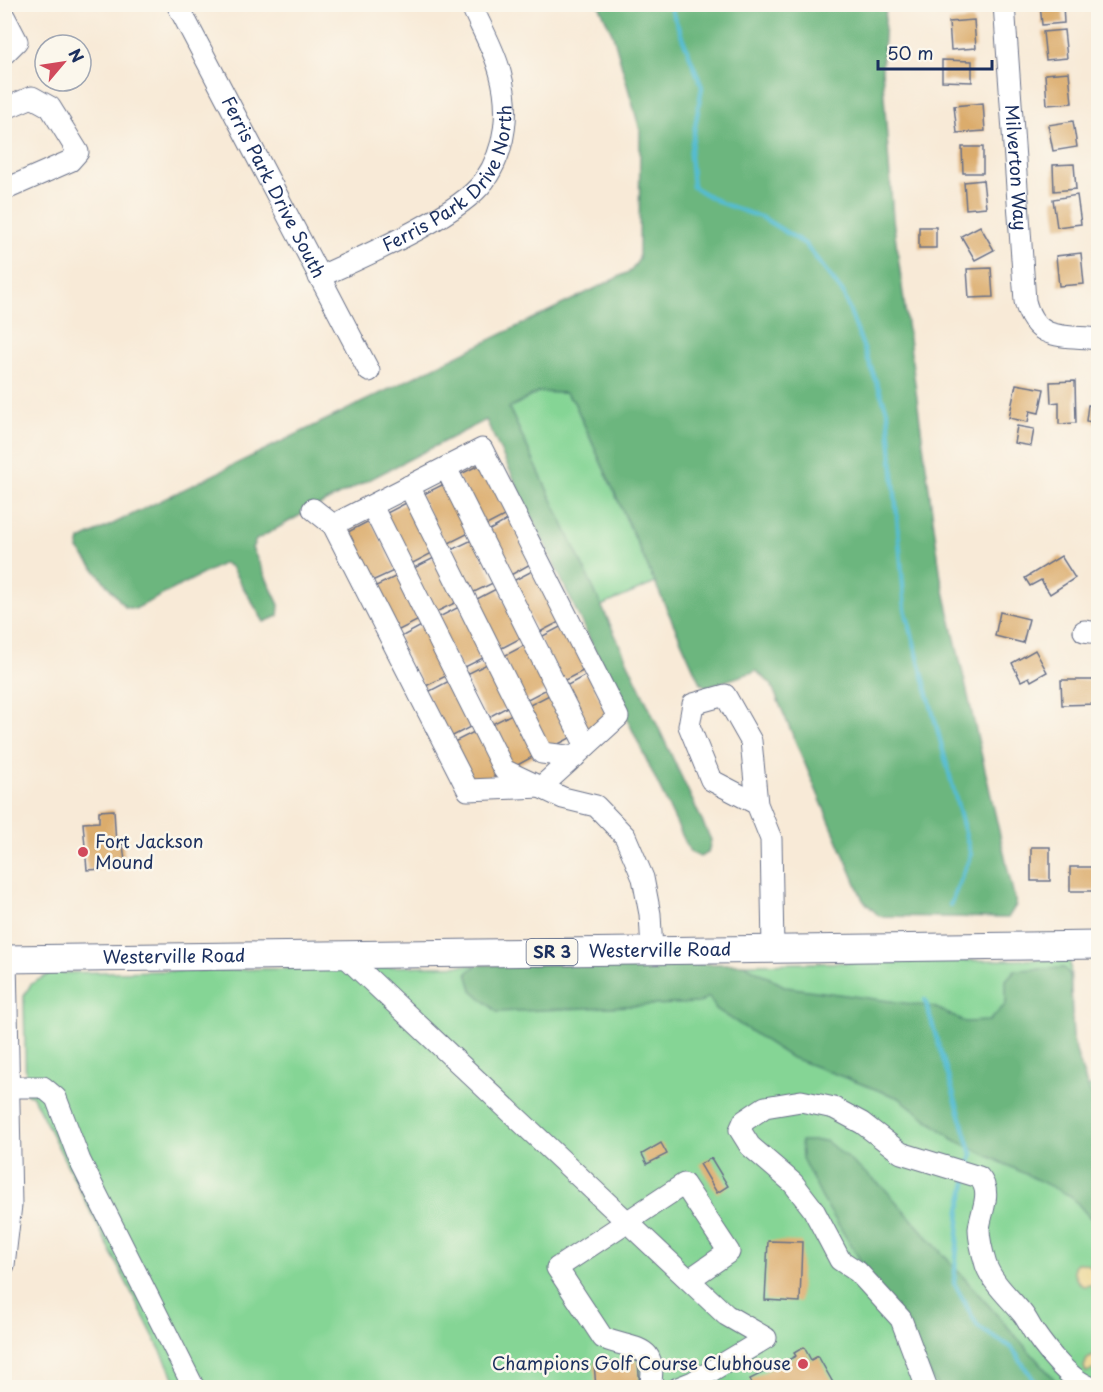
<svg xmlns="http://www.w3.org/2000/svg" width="1103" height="1392" viewBox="0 0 1103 1392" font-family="'Playpen Sans',sans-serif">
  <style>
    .green { fill: #85d595; stroke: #50827a; stroke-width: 1.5 }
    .forest { fill: #6cb67e; stroke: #44726e; stroke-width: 1.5 }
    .sand { fill: #eeda9e; stroke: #84847e; stroke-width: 1.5 }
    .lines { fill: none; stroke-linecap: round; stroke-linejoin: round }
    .stream { stroke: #54bcd1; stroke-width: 4.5 }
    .building { fill: #dbac6c }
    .minor-casing { stroke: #687088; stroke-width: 23 }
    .major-casing { stroke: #687088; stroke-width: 29 }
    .minor { stroke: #fff; stroke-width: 21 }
    .major { stroke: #fff; stroke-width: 27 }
    .poi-dot { fill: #d1495b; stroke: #fbf7ec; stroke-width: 2 }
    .labels { text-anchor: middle; stroke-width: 5; stroke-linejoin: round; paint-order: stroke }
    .shield { fill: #fbf7ec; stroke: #5e6b89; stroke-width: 1.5 }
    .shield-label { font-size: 16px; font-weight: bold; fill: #1b2f5e }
    .street-label { font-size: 18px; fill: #1b2f5e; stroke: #fbf7ec }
    .poi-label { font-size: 18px; fill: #1b2f5e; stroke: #fbf7ec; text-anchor: start }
  </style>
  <rect width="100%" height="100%" fill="#fbf7ec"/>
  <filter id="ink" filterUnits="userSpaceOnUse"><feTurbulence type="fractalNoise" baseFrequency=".0167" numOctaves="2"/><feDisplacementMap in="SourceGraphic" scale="12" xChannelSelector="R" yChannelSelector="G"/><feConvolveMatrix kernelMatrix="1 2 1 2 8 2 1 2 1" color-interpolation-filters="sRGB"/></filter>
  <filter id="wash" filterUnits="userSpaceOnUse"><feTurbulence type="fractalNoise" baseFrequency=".008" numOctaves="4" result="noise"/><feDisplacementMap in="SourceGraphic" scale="24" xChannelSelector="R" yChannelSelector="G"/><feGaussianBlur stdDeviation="1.35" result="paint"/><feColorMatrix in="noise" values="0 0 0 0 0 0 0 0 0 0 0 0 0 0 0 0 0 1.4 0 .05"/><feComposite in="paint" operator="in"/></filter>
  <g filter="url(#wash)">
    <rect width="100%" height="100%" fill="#f8ead7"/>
    <g class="green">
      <polygon points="538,392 565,393 574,402 655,583 601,606 509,408"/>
      <polygon points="1070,959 1073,1042 1087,1086 1098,1087 1098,1387 179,1387 32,1095 26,1094 24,996 31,984 51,973 542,964 744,964"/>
    </g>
    <g class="forest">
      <polygon points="599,5 886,5 882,69 893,219 941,578 1016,905 1008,918 879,916 863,900 771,684 756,671 707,687 700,683 574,402 565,393 538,392 509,408 711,840 708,853 700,857 690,852 486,420 304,513 256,540 252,548 279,605 278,616 264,622 231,567 224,563 135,609 125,607 78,549 80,540 631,271 639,259 640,130 613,35"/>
      <polygon points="542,964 744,964 786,987 934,1007 965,1022 989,1021 1006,1004 1006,980 1015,970 1064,968 1070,975 1073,1042 1087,1086 1098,1110 1098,1227 1071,1196 953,1139 899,1098 790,1057 716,1009 709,997 698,1003 497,1012 472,990 467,973 477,965"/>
      <polygon points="801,1141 826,1141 885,1189 1061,1387 938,1387 822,1198 802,1158"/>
    </g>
    <g class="sand">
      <path d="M1077,1263c12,-1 18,6 19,17l-5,5 -8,1c-7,-5 -10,-12 -9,-20z"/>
      <polygon points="1098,1354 1098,1368 1086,1372 1084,1367 1087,1359"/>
    </g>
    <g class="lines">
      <g class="stream">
        <polyline points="669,4 702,87 690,155 693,187 721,203 763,218 805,244 843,293 888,413 905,609 971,855 950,905"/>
        <polyline points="925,1000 972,1154 969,1167"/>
        <polyline points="967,1178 960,1210 954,1283 978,1327 1012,1348 1039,1388"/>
      </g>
    </g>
    <g id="blocks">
      <g class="building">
        <polygon points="1040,4 1063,4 1064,23 1042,25"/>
        <polygon points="974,20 976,48 951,50 949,22"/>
        <polygon points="1064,30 1067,58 1046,60 1043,32"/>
        <polygon points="942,60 972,61 972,82 942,81"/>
        <polygon points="1069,72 1072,103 1047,105 1045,74"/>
        <polygon points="983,103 985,131 957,133 954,106"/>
        <polygon points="1073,121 1077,147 1053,151 1048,125"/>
        <polygon points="962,147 983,147 983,173 963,173"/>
        <polygon points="1074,164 1076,189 1054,191 1053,165"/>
        <polygon points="983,180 986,207 966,209 964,182"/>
        <polygon points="1077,195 1081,224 1057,227 1053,199"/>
        <polygon points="980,226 994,250 975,260 961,236"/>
        <rect x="919" y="227" width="17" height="21"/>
        <polygon points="1095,241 1098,241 1098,258 1094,257"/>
        <polygon points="1081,253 1084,284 1059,286 1056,256"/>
        <polygon points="991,268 993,297 969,298 967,269"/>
        <polygon points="1075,381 1076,423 1059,424 1059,402 1051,403 1050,382"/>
        <polygon points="1016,384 1044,389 1039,413 1030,411 1028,422 1009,418"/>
        <polygon points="1088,405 1098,406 1098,423 1086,421"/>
        <polygon points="1017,426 1034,429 1031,446 1014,443"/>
        <polygon points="483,463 508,514 483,527 457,476"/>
        <polygon points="446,483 471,532 445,545 420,496"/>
        <polygon points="408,502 434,552 409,565 383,515"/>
        <polygon points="511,518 534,562 509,576 486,532"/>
        <polygon points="371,520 396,570 372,581 348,532"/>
        <polygon points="474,539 495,582 470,594 449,551"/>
        <polygon points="1095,550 1098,550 1098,571 1097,571"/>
        <polygon points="1061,556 1075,578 1050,594 1041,580 1030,586 1025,578"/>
        <polygon points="436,557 459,601 434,613 412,569"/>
        <polygon points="536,569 563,620 538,633 511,582"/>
        <polygon points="399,575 421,619 397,631 374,587"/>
        <polygon points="498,588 523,637 498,650 473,601"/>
        <polygon points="461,606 487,656 461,669 435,619"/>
        <polygon points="1000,612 1029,619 1023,643 995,636"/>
        <polygon points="423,625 448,675 424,687 399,638"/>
        <polygon points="564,625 587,669 561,682 539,638"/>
        <polygon points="527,644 549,688 524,701 502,657"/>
        <polygon points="1035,650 1047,672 1031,681 1029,677 1021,681 1012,663"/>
        <polygon points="489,663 511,705 487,718 465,675"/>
        <polygon points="588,674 610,719 586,731 564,687"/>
        <polygon points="451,680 474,725 449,738 426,693"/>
        <polygon points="1061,680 1096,680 1097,704 1062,705"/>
        <polygon points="551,694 574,736 549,749 526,707"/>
        <polygon points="514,713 536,755 512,768 490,725"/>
        <polygon points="478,730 500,774 474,787 452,743"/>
        <polygon points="114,810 116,845 123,844 125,862 104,863 105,869 87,870 83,823 99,822 99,811"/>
        <rect x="1031" y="847" width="19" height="34"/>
        <rect x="1070" y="867" width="28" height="24"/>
        <polygon points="661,1143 667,1154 647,1164 642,1154"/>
        <polygon points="711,1158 728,1186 717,1193 700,1164"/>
        <polygon points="768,1241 802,1242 800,1302 765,1300"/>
        <polygon points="804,1347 811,1360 818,1356 836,1388 754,1388 750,1379 796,1356 794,1353"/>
        <polygon points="638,1361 640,1388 596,1388 594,1363"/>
      </g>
    </g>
  </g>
  <g filter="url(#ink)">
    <use href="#blocks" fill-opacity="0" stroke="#687088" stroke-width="1.5"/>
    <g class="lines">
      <defs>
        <g id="minor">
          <path id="s1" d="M177,4l192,367"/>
          <path id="s2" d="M1004,4l21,297c10,41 38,34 73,38"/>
          <polyline points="4,16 17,41 4,54"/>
          <polyline points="4,109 32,97 50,107 78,152 70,161 4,190"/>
          <path id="s3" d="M319,277c41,-19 140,-61 165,-96 23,-32 26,-73 16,-109 -6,-23 -20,-46 -29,-68"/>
          <polyline points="446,468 586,746"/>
          <polyline points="409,486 542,753 575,757"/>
          <polyline points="372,506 504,770 563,798 596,806 625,836 643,878 650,914 652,951"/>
          <polyline points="313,509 333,525 468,790 541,787 618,717 482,449 333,525"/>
          <polyline points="1084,631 1098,633"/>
          <polyline points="757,804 711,780 689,726 693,704 725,695 751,741 757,804 771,839 773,948"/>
          <polyline points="345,956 726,1315 766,1338 693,1382 678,1388"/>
          <polyline points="9,1087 43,1087 56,1098 80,1161 194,1388"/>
          <polyline points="4,1265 11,1205 6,959"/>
          <path d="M650,1388c9,-46 -15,-37 -47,-50l-46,-70 127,-84 45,68 -39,27"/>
          <path d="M927,1388l-26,-69 -43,-47 -18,-12 -27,-51 -20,-26 -43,-37 -10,-16 4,-9 21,-14 36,-6 33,7 28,15 39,30 78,24c14,16 2,33 0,52 0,10 4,26 7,36 7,19 24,33 36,48 5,6 8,13 12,19 13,19 38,51 60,56"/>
        </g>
        <g id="major">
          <path id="s4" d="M4,959l1094,-14"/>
        </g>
      </defs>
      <use href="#minor" class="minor-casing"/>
      <use href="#major" class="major-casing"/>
      <use href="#minor" class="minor"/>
      <use href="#major" class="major"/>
    </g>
  </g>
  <g class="poi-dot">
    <circle cx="83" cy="852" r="6"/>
    <circle cx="803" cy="1364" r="6"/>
  </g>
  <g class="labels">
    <rect class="shield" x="526.5" y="939" width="51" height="26" rx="4.5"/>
    <g class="shield-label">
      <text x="552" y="958">SR 3</text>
    </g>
    <g class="street-label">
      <text dy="6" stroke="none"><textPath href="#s2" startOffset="164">Milverton Way</textPath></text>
      <text dy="6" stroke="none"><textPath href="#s3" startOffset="172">Ferris Park Drive North</textPath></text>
      <text dy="6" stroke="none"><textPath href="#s1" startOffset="207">Ferris Park Drive South</textPath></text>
      <text dy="6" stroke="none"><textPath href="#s4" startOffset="656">Westerville Road</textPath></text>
      <text dy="6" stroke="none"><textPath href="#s4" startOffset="170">Westerville Road</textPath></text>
    </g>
    <g class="poi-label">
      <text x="95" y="848">Fort Jackson<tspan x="95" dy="21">Mound</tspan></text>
      <text x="791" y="1370" text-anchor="end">Champions Golf Course Clubhouse</text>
    </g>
  </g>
  <rect width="1103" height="1392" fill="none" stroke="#fbf7ec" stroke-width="24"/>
  <g transform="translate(63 63) rotate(61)"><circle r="28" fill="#fbf7ec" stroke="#a1a7b3" stroke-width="1.5"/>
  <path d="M0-4.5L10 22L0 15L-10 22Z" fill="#d1495b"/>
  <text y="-9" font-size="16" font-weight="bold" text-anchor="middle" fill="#1b2f5e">N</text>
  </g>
  <path d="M878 60v9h114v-9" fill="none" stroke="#1b2f5e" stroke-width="3"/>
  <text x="887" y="60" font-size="18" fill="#1b2f5e" stroke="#fbf7ec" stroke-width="4.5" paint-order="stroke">50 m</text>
</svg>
